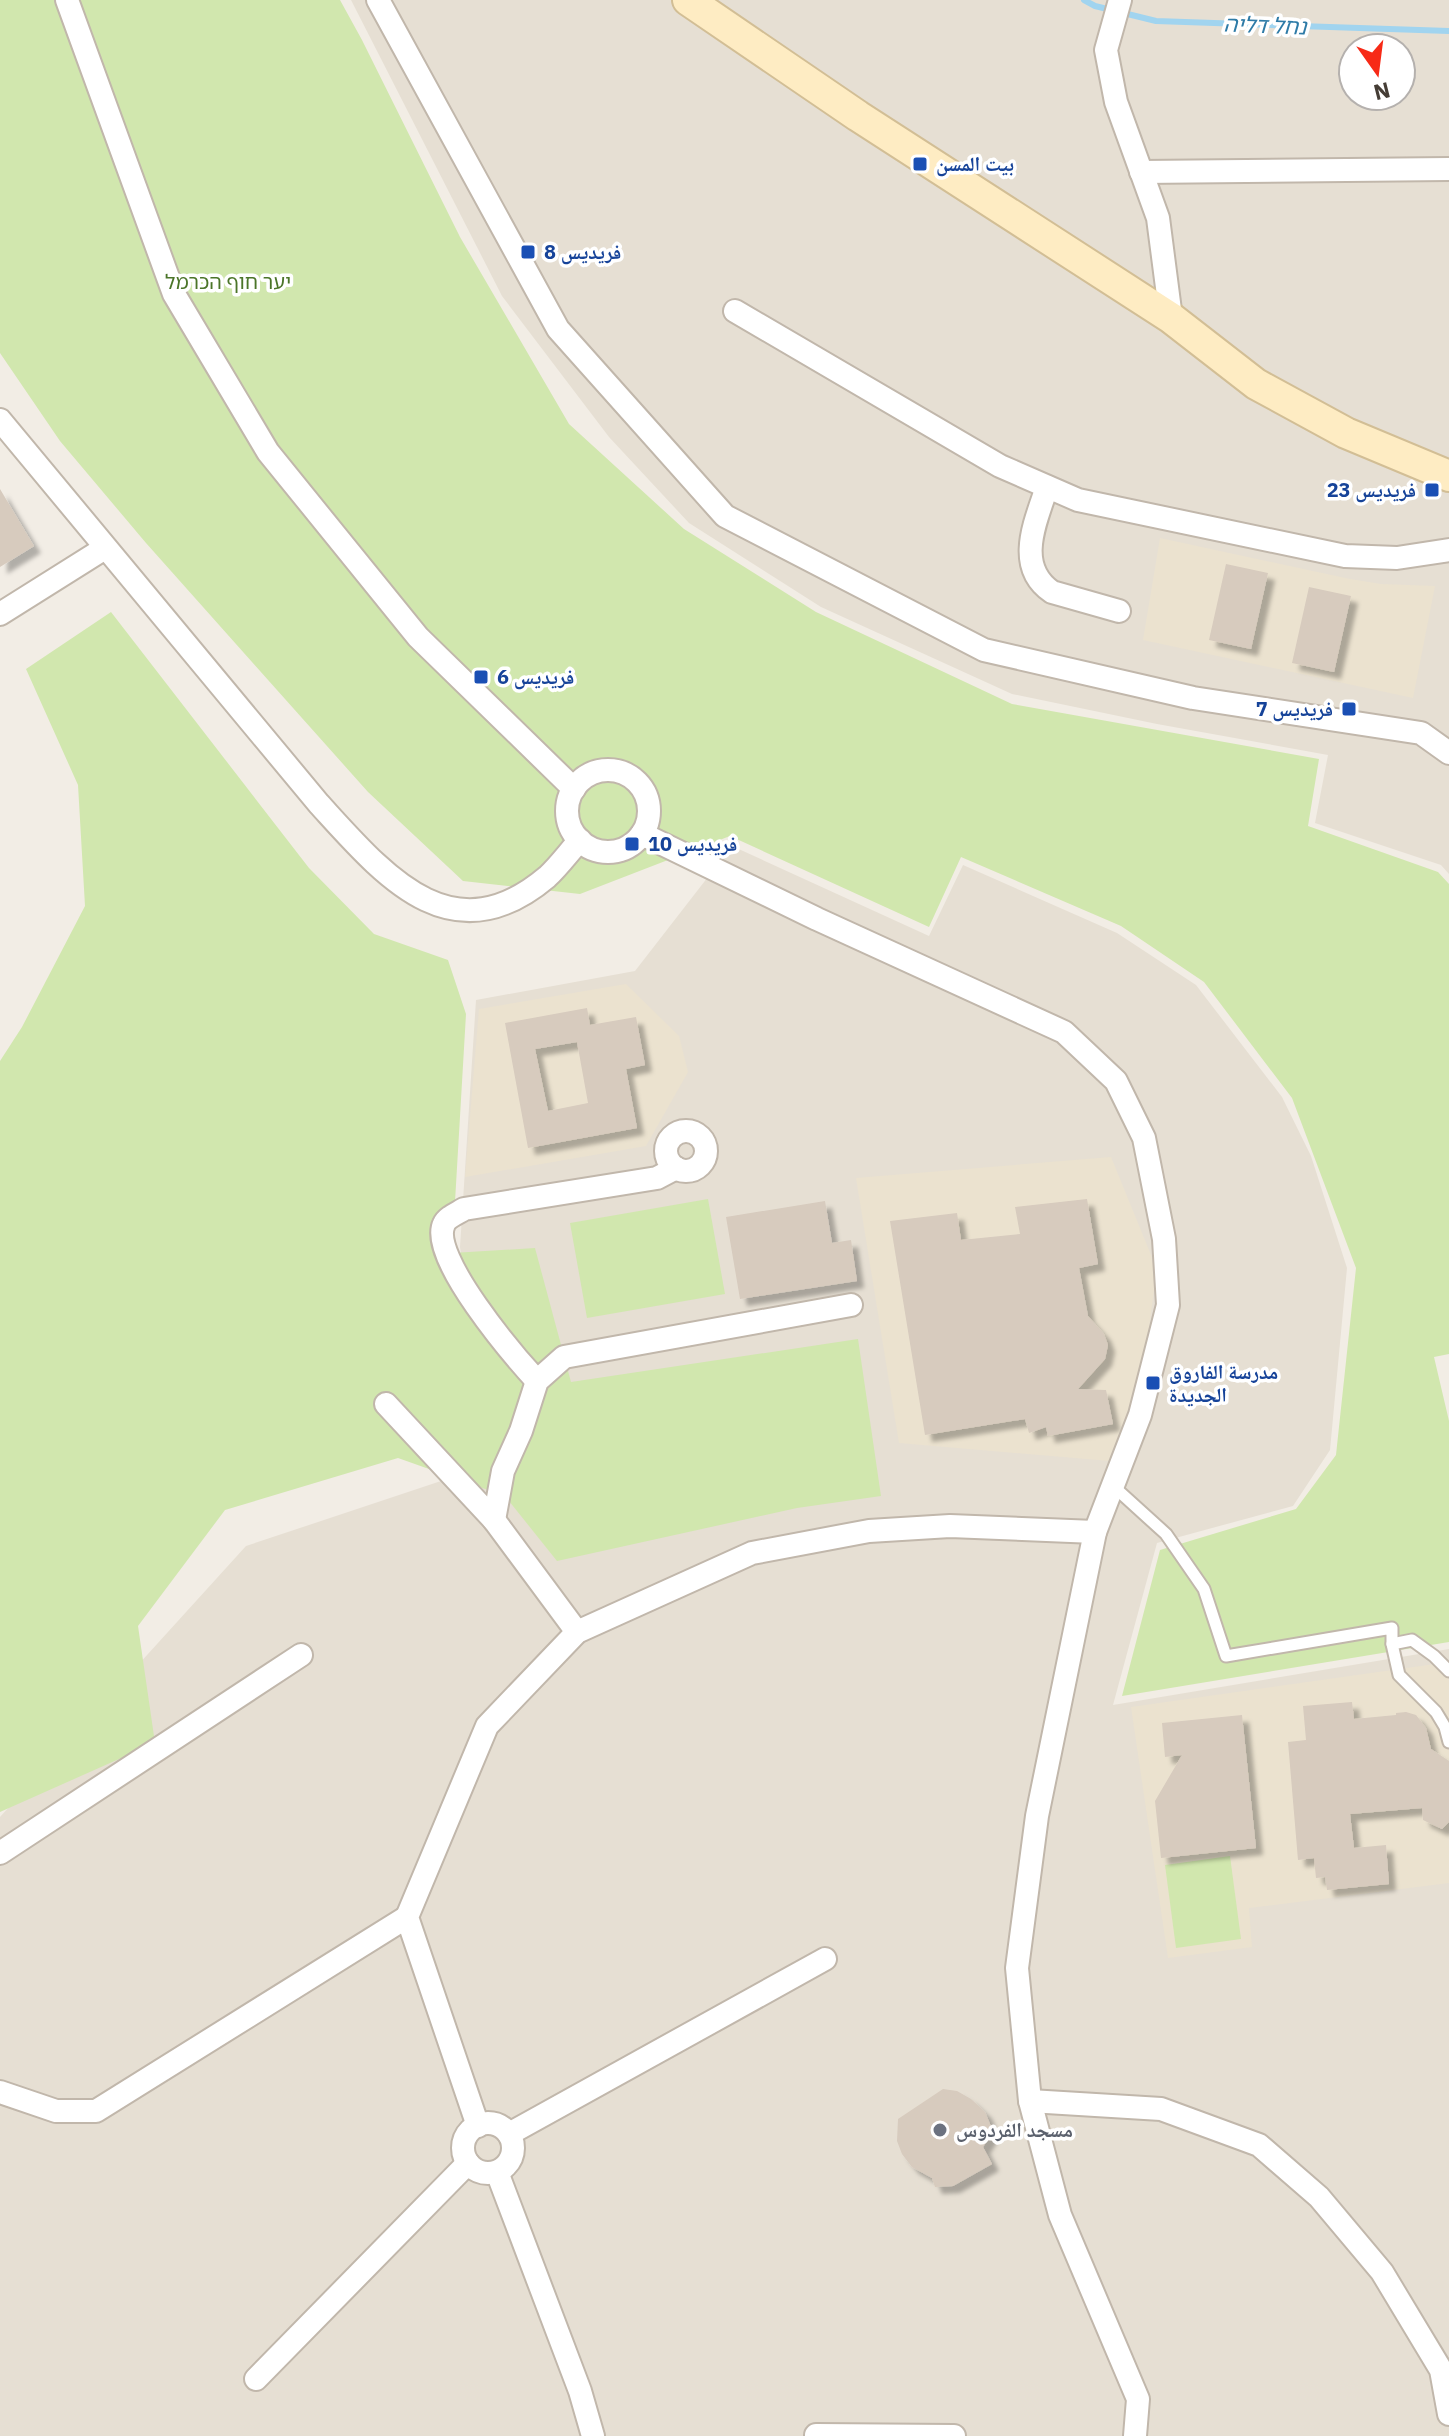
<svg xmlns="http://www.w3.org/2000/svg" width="1449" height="2436" viewBox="0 0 1449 2436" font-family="'IBM Plex Sans','Noto Naskh Arabic','Noto Sans Hebrew',sans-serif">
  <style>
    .residential { fill: #e6dfd3; fill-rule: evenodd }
    .education { fill: #ebe2cf }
    .green { fill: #d1e7ae }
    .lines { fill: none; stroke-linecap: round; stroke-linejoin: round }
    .stream { stroke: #a1d4ef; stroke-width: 6 }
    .building { fill: #d7cbbe; fill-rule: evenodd; filter: url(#shadow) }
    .lane-casing { stroke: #c1b7ab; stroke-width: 15 }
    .street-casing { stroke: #c1b7ab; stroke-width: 26 }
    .secondary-casing { stroke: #d2be95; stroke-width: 34 }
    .lane { stroke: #fff; stroke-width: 11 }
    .street { stroke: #fff; stroke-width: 22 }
    .secondary { stroke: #feecc3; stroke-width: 30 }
    .transit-dot { fill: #1a4fb4; stroke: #fff; stroke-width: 3 }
    .worship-dot { fill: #6b7280; stroke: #fff; stroke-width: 3 }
    .labels { text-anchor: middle; stroke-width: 7; stroke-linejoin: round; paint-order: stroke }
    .transit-label { font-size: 20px; font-weight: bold; fill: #164399; stroke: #fff; text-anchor: start }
    .park-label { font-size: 20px; fill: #4b7529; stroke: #fff }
    .worship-label { font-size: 20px; font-weight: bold; fill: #5b616d; stroke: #fff; text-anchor: start }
    .water-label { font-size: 22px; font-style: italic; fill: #2e7ba7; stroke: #fff }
  </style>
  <defs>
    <filter id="shadow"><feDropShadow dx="7" dy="7" stdDeviation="2" flood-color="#0004"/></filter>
  </defs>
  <rect width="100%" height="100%" fill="#f2ede5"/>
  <g class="residential">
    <path d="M351,0h1098v874l-8,-9 -126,-42 13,-68 -171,-31 -145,-30 -191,-87 -132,-84 -80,-86 -107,-141zM1353,48h48v48h-48z"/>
    <polygon points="732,846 929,936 963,865 1117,933 1196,985 1282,1097 1311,1156 1347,1268 1330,1450 1293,1506 1157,1543 1113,1705 1449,1649 1449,2436 0,2436 0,1817 246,1546 492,1464 460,1247 476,1000 635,971"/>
  </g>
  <g class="education">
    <polygon points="1160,538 1350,579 1381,584 1435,586 1413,698 1143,640"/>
    <polygon points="626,984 679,1036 688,1072 646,1146 465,1177 479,1009"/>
    <polygon points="1111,1157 1151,1255 1156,1275 1144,1365 1110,1461 899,1443 856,1178"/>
    <polygon points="1435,1664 1449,1679 1449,1883 1249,1908 1252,1947 1168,1958 1131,1707"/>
  </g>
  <g class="green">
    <polygon points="0,0 340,0 362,40 460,237 569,424 684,529 816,612 1012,704 1319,759 1308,826 1438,872 1449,884 1449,1354 1434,1357 1449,1421 1449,1642 1122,1696 1160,1550 1296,1509 1336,1455 1356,1268 1292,1098 1204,982 1121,926 961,857 929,927 730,836 580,894 463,881 368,792 146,543 60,441 0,353"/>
    <polygon points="111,612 309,868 374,934 448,960 466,1014 452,1253 535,1248 571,1382 858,1339 881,1496 797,1508 557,1561 505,1496 398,1458 225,1510 138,1626 155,1743 0,1812 0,1061 22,1027 85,906 78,785 26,669"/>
    <polygon points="708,1199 725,1294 587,1318 570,1223"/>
    <polygon points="1230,1856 1241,1939 1176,1948 1165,1865"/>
  </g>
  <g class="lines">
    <polyline class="stream" points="1084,0 1095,6 1156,21 1449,31"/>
  </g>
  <g class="building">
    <polygon points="0,489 34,546 0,567"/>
    <polygon points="1226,564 1268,573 1251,649 1209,640"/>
    <polygon points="1309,587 1351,596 1334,672 1292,663"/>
    <path d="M587,1008l3,17 46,-8 9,48 -19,4 11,59 -109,20 -23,-125zM577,1042l11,61 -40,8 -13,-62z"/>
    <polygon points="1087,1199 1098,1264 1079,1268 1088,1316 1104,1334 1108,1345 1105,1359 1078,1389 1106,1390 1113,1424 1048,1436 1046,1427 1029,1433 1025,1419 925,1435 890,1221 957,1213 961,1240 1020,1234 1015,1207"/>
    <polygon points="825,1201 832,1243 851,1240 857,1281 740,1299 726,1217"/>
    <polygon points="1352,1702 1354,1719 1396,1715 1396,1713 1406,1712 1416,1715 1426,1728 1431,1749 1449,1761 1449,1822 1442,1829 1423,1820 1422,1808 1350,1814 1354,1848 1386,1845 1389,1884 1327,1890 1325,1877 1316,1878 1314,1858 1298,1860 1288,1742 1306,1740 1303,1706"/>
    <polygon points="1242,1715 1256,1848 1161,1858 1155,1801 1182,1755 1165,1757 1162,1723"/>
    <polygon points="943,2089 957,2091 971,2099 985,2112 993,2131 983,2147 992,2164 953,2186 935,2187 932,2178 912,2167 902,2154 897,2141 898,2119"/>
  </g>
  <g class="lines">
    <defs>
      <g id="lane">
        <polyline points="1112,1485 1166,1534 1204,1589 1226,1656 1392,1628 1392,1644"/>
        <polyline points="1449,1742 1445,1727 1436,1712 1399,1675 1392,1644 1412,1640 1434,1656 1449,1671"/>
      </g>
      <g id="street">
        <polyline points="67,0 174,294 268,452 418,637 574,789"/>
        <polyline points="378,0 558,329 725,516 984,650 1193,698 1421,733 1449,753"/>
        <polyline points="1120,0 1106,50 1116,102 1158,218 1171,318"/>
        <polyline points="1141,172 1449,169"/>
        <polyline points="735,311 1000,466 1078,500 1345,556 1397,558 1449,550"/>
        <path d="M0,420l319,384c64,70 132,154 228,73 12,-11 22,-25 33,-37"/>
        <path d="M1047,487c-11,34 -33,79 5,105l67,19"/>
        <polyline points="0,614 105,548"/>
        <circle cx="608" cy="811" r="41"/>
        <polyline points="642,834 817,919 1064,1032 1116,1081 1144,1138 1164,1239 1168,1305 1140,1415 1095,1532 1037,1816 1017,1968 1030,2101 1060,2215 1138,2399 1135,2436"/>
        <circle cx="686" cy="1151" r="20"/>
        <path d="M537,1381c-22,-24 -109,-125 -93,-157 3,-7 14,-11 20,-15l193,-31 19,-10"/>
        <polyline points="386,1404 494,1520 577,1632"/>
        <polyline points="494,1520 503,1471 521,1431 537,1381 564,1357 851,1305"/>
        <polyline points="0,1853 301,1655"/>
        <polyline points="0,2092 56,2111 96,2111 407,1917"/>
        <polyline points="1030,2101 1161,2109 1259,2145 1319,2197 1382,2272 1441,2370 1449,2414"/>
        <circle cx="488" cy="2148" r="25"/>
        <polyline points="478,2126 407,1917 487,1726 577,1632 752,1553 869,1531 950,1526 1095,1532"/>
        <polyline points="509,2134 825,1959"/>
        <polyline points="497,2172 580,2391 593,2436"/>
        <polyline points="256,2379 468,2163"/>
        <polyline points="816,2435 954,2436"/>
      </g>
      <polyline id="secondary" points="688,0 858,116 1171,318 1256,384 1346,433 1449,476"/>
    </defs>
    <use href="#lane" class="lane-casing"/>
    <use href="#street" class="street-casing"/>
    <use href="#secondary" class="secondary-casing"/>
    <use href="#lane" class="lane"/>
    <use href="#street" class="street"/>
    <use href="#secondary" class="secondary"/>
  </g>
  <g class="transit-dot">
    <rect x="912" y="156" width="16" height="16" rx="4"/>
    <rect x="520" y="244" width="16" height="16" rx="4"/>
    <rect x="1424" y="482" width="16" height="16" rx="4"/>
    <rect x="473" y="669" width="16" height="16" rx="4"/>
    <rect x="1341" y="701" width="16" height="16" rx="4"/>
    <rect x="624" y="836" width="16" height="16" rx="4"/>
    <rect x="1145" y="1375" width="16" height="16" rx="4"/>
  </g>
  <circle class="worship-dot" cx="940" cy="2130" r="8"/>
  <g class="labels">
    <g class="transit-label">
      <text x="936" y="171">بيت المسن</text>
      <text x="544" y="259">فريديس 8</text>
      <text x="1416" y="497" text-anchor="end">فريديس 23</text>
      <text x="497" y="684">فريديس 6</text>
      <text x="1333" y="716" text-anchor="end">فريديس 7</text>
      <text x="648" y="851">فريديس 10</text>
      <text x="1169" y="1379">مدرسة الفاروق<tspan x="1169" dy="23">الجديدة</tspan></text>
    </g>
    <g class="park-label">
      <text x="228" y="289">יער חוף הכרמל</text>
    </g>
    <g class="worship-label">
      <text x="956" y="2137">مسجد الفردوس</text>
    </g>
    <g class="water-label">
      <text transform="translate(1265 25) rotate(2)" y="8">נחל דליה</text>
    </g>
  </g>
  <g transform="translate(1377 72) rotate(166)"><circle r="38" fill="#ffffff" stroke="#b5b1ae" stroke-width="2"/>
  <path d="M0-6L14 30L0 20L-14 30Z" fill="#f72a17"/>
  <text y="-12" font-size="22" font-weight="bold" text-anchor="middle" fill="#453d35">N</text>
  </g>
</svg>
